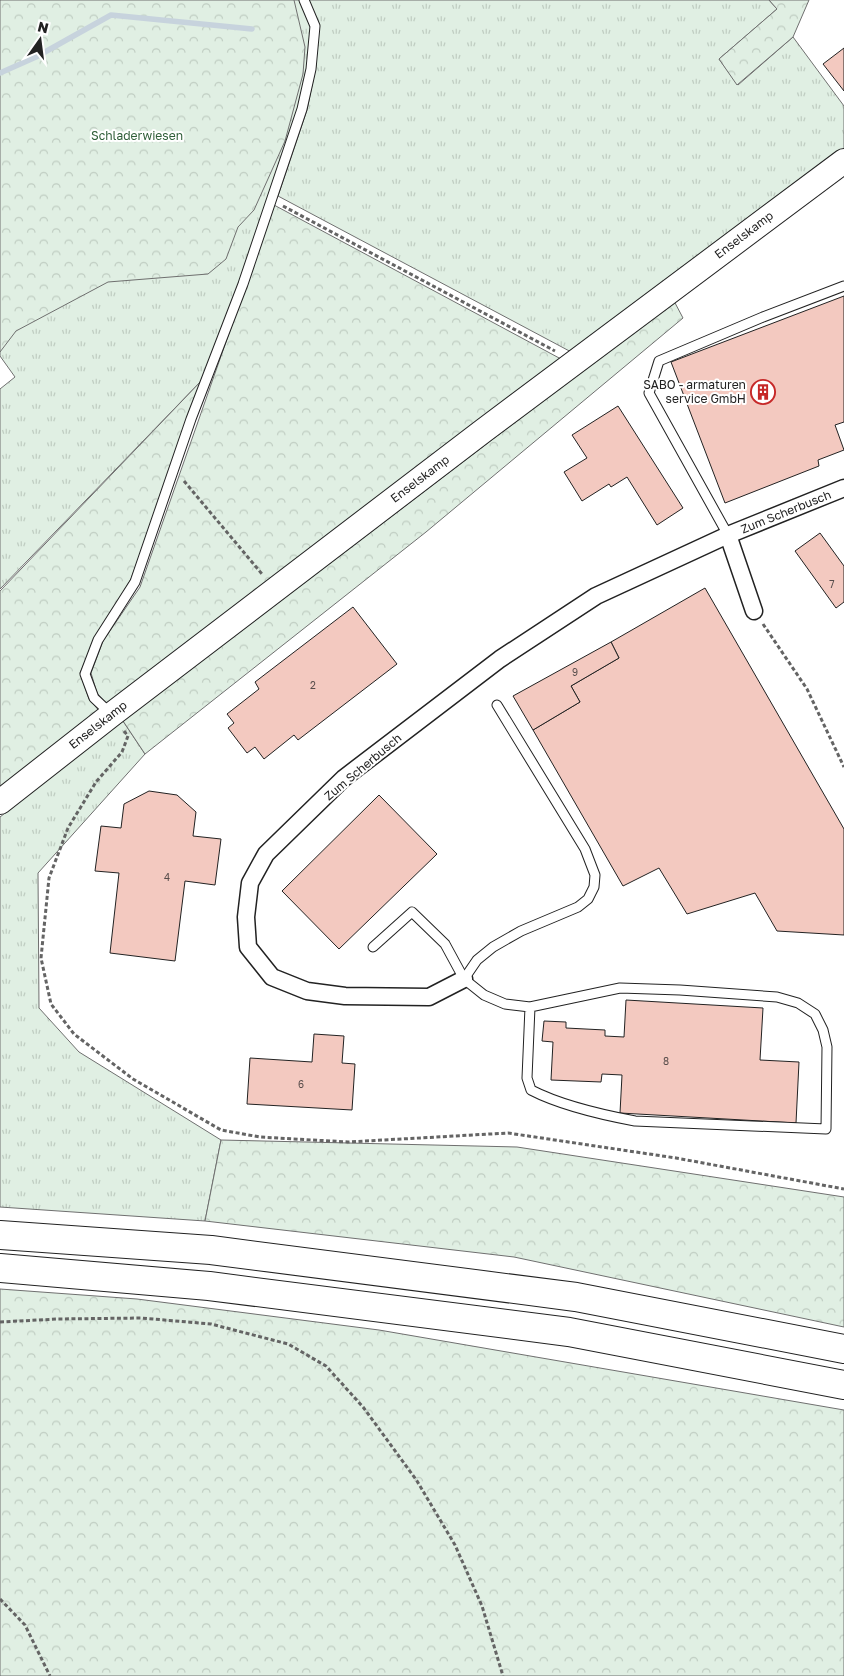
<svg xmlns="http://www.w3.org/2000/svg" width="844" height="1676" viewBox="0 0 844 1676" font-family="'Golos Text',sans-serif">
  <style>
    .grass { fill: url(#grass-tufts); stroke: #6f6f6f }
    .forest { fill: url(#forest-crowns); stroke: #6f6f6f }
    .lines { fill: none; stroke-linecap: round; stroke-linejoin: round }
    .stream { stroke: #c7d3dd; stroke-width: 5.5 }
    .building { fill: #f3c9c0; stroke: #222 }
    .lane-casing { stroke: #222; stroke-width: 11 }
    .street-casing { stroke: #222; stroke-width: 19 }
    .secondary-casing { stroke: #222; stroke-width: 26 }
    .highway-casing { stroke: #222; stroke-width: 30 }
    .path { stroke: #646464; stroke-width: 3; stroke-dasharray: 4 2.5; stroke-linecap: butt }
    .lane { stroke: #fff; stroke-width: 9 }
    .street { stroke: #fff; stroke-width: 16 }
    .secondary { stroke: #fff; stroke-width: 24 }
    .highway { stroke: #fff; stroke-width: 28 }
    .labels { text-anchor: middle; stroke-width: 4; stroke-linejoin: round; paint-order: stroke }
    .number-label { font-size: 10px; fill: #564c4a }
    .park-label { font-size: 12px; fill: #2f5e38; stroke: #fff }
    .street-label { font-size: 12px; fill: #222; stroke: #fff }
    .poi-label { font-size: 12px; fill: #222; stroke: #fff; text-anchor: end }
  </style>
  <defs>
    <pattern id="grass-tufts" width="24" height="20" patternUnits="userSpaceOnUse" patternTransform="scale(1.25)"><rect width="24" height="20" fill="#e0efe3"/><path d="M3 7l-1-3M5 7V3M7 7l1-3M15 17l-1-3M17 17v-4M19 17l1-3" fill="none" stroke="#c0cdc2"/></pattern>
    <pattern id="forest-crowns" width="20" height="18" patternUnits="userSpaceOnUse" patternTransform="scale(1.25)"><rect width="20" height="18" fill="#e0efe3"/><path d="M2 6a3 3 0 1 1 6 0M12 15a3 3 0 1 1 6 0" fill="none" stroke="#c0cdc2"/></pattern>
  </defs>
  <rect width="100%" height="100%" fill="#fff"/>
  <g class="grass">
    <polygon points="0,0 300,0 311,27 308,70 298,110 239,285 204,378 0,589 0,389 15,377 0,356"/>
    <polygon points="308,0 769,0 777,9 719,59 738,85 793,37 844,106 844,149 575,354 278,196 307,110 316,66 318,24"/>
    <polygon points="123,721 145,754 38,873 39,1008 79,1052 221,1140 205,1221 0,1207 0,817"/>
  </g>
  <g class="forest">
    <polygon points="0,0 294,0 305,47 303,74 285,141 254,210 238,227 226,259 208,274 108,282 16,331 0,352"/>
    <polygon points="769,0 809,0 793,37 737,85 719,59 777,9"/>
    <polygon points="274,205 561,359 108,705 97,693 91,673 103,641 140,587"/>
    <polygon points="674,301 683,318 426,532 145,754 123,721"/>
    <polygon points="204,378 131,579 96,637 80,673 89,699 101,713 0,792 0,591"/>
    <polygon points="221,1140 517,1147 844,1197 844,1327 514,1257 205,1221"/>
    <polygon points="0,1289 137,1299 379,1330 844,1410 844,1676 0,1676"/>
  </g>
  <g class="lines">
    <polyline class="stream" points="0,73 36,57 111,15 252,29"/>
  </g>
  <g class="building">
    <polygon points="844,48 844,91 823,64"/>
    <polygon points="844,296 844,422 835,425 844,450 818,460 819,466 725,503 671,362"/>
    <polygon points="618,406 683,508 657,525 627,477 611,487 609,484 582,501 564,472 587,458 572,435"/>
    <polygon points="820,533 844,566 844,602 836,608 795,551"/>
    <polygon points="705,588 844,829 844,935 777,931 755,893 687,914 659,868 623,886 533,730 580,702 571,686 619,658 611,642"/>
    <polygon points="353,607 397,664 298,740 294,735 264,759 255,747 247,753 228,728 234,723 227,714 259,689 255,682"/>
    <polygon points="611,642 619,658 571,686 580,702 533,730 513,696"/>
    <polygon points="149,791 177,795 196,812 193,836 221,839 215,885 185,881 175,961 110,953 119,873 95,871 101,826 121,828 124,804"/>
    <polygon points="379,795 437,854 339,949 282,891"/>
    <polygon points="626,1000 763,1008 760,1060 799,1062 796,1123 620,1113 622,1075 602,1074 601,1082 551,1080 553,1042 542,1041 544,1021 566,1022 566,1028 605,1030 605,1036 624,1037"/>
    <polygon points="314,1034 344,1036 342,1063 355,1064 352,1110 247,1104 250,1058 312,1062"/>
  </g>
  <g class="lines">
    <defs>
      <g id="lane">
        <polyline points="728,535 649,393 659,361 763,317 844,286"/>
        <polyline points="111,714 94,698 85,674 98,640 135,582 191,419 243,284 302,109 311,69 315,26 304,0"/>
        <path d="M373,947l39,-35 33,32 19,35 20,16 21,9 25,3 90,-19 60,2 97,7 21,6 17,11 8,16 4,17 -1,82 -191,-8c-32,-6 -75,-16 -104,-31l-4,-12 3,-71"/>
        <polyline points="464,979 477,960 493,947 521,931 578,907 588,899 594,887 595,875 585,849 497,705"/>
      </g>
      <g id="street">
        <polyline points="728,535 754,611"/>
        <polyline points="464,979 429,997 345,996 307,991 272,977 248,947 246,917 250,883 266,854 344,778 500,659 596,596 728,535 844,488"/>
      </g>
      <polyline id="secondary" points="0,802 111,715 483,431 844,161"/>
      <g id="highway">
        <polyline points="0,1235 211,1250 576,1297 844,1349"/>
        <polyline points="0,1268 209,1286 569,1332 844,1385"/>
      </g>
    </defs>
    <use href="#lane" class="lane-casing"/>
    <use href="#street" class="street-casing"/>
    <use href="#secondary" class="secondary-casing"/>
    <use href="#highway" class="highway-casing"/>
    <g class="path">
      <polyline points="283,206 555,351"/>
      <polyline points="184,481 262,574"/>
      <polyline points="763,624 807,689 844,767"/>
      <polyline points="124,731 128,736 122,752 96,782 68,828 49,878 41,958 51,1004 74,1034 133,1079 221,1130 260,1137 348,1142 508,1133 676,1158 844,1189"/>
      <polyline points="0,1322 58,1319 141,1318 211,1324 288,1344 326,1366 363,1407 417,1481 455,1545 482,1606 503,1676"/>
      <polyline points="0,1599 25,1625 50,1676"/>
    </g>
    <use href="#lane" class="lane"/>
    <use href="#street" class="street"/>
    <use href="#secondary" class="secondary"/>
    <use href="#highway" class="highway"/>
  </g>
  <defs>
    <symbol id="building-ring" viewBox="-11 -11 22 22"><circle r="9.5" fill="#fff" stroke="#c62828" stroke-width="1.5"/><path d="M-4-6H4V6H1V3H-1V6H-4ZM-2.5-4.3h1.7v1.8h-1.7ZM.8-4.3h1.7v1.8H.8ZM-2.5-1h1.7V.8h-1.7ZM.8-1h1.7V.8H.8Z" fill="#c62828"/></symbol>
  </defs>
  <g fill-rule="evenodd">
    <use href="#building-ring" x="749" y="378" width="28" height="28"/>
  </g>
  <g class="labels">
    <g class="number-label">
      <text x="832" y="588">7</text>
      <text x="575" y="676">9</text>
      <text x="313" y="689">2</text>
      <text x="167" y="881">4</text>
      <text x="666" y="1065">8</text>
      <text x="301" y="1088">6</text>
    </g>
    <g class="park-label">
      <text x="137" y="140">Schladerwiesen</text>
    </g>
    <g class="street-label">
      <text transform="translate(744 235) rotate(-37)" y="4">Enselskamp</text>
      <text transform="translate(420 479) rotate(-37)" y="4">Enselskamp</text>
      <text transform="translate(786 512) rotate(-22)" y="4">Zum Scherbusch</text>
      <text transform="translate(98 725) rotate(-38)" y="4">Enselskamp</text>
      <text transform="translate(363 767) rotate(-40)" y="4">Zum Scherbusch</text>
    </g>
    <g class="poi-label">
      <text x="746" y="389">SABO - armaturen<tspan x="746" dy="14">service GmbH</tspan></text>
    </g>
  </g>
  <g transform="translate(40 40) rotate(14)" stroke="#ffffff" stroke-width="4" paint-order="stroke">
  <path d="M0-4L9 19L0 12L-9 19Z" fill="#222222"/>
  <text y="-8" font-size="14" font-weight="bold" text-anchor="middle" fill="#222222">N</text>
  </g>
</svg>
